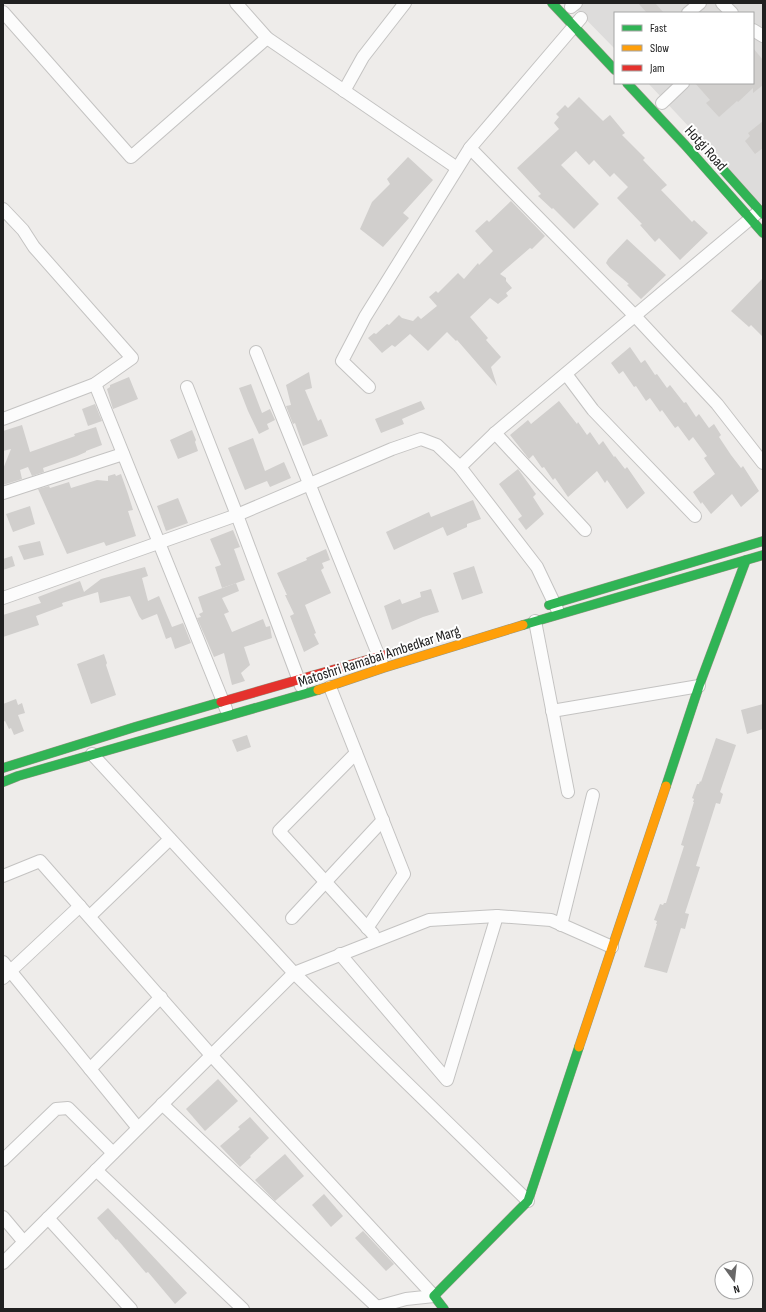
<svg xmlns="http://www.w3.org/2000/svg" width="766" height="1312" viewBox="0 0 766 1312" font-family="'Sofia Sans Condensed',sans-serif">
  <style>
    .residential { fill: #dddcdb }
    .building { fill: #d1cfcd }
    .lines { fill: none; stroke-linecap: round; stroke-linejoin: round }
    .street-casing { stroke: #c4c3c2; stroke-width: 14 }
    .fast-casing { stroke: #959683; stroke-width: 10 }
    .slow-casing { stroke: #959683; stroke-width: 10 }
    .jam-casing { stroke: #959683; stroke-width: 10 }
    .street { stroke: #fcfcfc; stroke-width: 12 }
    .fast { stroke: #30b455; stroke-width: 9 }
    .slow { stroke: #ff9f0a; stroke-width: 9 }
    .jam { stroke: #e5322d; stroke-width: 9 }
    .labels { text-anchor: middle; stroke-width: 4; stroke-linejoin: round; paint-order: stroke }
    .street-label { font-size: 15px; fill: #202020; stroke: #fff }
  </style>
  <rect width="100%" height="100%" fill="#eeecea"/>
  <polygon class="residential" points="570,3 763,3 763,206 648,83 753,83 753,13 615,13 615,49"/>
  <g class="building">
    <polygon points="638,3 655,3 664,13 647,13"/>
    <polygon points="753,48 763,60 763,85 753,93 753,88 738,102 737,101 719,117 706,103 710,100 695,83 753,83"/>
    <polygon points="579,97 603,121 610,115 625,133 622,135 645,158 643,160 667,185 661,190 692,222 694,220 708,233 680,260 659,238 655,242 640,225 642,224 617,198 628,187 614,173 610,177 594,160 589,165 576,151 561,165 599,204 574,229 553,208 552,209 538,196 541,194 517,168 559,129 554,123 559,117 556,114 565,105 568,108"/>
    <polygon points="763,121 763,148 755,154 745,141 750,136 748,133"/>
    <polygon points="408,157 433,180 403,213 409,218 383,247 360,229 372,202 390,184 387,179"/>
    <polygon points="511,201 545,236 532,249 530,248 500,274 506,278 506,281 512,288 506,293 508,296 498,304 490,298 470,317 488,338 486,340 501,357 491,367 497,386 457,340 456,341 447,332 428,351 410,334 395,347 392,345 382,353 368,338 374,333 376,334 387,324 389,325 399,315 402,318 413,321 418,316 421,319 437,306 429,297 436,291 438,293 458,273 464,279 478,263 479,265 493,251 475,231 487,220 489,222"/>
    <polygon points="627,239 666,275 641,299 627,285 629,284 610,268 606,263 608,259"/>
    <polygon points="763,278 763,337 751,325 749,327 731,311"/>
    <polygon points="630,347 641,363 645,360 655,375 657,374 667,388 670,385 684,403 686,402 696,417 699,414 709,428 714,424 721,435 719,437 731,455 741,468 743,466 759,491 741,507 732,494 711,514 702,502 701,504 693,492 715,474 704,458 707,456 693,437 689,441 678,426 675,428 662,410 660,412 650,398 646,401 636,386 634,387 623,371 619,374 611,363"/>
    <polygon points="309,372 312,388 305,390 318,421 321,419 328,436 303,446 295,423 293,424 286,406 291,405 286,385"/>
    <polygon points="129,377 138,399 113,409 107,389 110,387 110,385"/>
    <polygon points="251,384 262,413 270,409 275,420 267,424 269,429 259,434 248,411 239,388"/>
    <polygon points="421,401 425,409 402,419 404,424 381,433 375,419"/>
    <polygon points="559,401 577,424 578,422 587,435 590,432 599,445 603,441 614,457 615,456 625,469 627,467 645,493 627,509 607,480 605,483 597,471 568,497 555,478 553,480 544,467 542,468 533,455 529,459 510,435 528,420 531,424"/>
    <polygon points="95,404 102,421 88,426 82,409"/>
    <polygon points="22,425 30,452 75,436 74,434 96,427 102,445 86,451 86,452 77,456 43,468 44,472 32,476 28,467 20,470 22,479 3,485 3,469 11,449 3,451 3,431"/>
    <polygon points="192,430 196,440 195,442 198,451 178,459 170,440"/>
    <polygon points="253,438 265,471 284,462 291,478 270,487 267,481 245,490 228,448"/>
    <polygon points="518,469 536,494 533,497 544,514 526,530 518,519 522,516 499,484"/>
    <polygon points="115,474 116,476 121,474 128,494 133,510 128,511 136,536 106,546 104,542 67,554 38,489 49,486 50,488 69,482 71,488 97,480 108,481 108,476"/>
    <polygon points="178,498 188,523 166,531 157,506"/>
    <polygon points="473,500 481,519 467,524 467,527 447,536 443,527 394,550 386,532 429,512 431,517"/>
    <polygon points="30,506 35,524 13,532 6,514"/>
    <polygon points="233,530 240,547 234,549 245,580 222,588 215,567 221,565 210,539"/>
    <polygon points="40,541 44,555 24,560 18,546"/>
    <polygon points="326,549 330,560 322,563 324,568 321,570 331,593 305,605 316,633 314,634 319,644 304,652 290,616 294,614 285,595 287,595 277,573 307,560 306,558"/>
    <polygon points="12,556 15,566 3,570 3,559"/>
    <polygon points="474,566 483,593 462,600 453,573"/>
    <polygon points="145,567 148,576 142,578 148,601 159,596 172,627 183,623 191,643 175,649 171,637 166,639 157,614 142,620 139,616 130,596 100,603 98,592 62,603 63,606 36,616 39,625 3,637 3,615 41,603 38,597 80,581 84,592 101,579"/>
    <polygon points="236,583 239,591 222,598 229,612 224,614 232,632 263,619 266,627 270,626 272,638 244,647 250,665 241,673 245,681 232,685 224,653 214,657 197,618 201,617 199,614 203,612 198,597"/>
    <polygon points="431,589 439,612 423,617 392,630 384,606 400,599 402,604 421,597 420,592"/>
    <polygon points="104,654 107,663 106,665 116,695 91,704 77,664"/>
    <polygon points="16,699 18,705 22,703 25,713 18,715 24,731 14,735 11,728 9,729 5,721 3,722 3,704"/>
    <polygon points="763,704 763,729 747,734 741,710"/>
    <polygon points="247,735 251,747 237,752 232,740"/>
    <polygon points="716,738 736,745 720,792 723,794 720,804 716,803 696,866 700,867 685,913 689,914 685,929 681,928 667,973 644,967 657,924 656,924 657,921 654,920 660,904 663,905 664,903 666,903 684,846 681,845 694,802 693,802 694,799 692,798 697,784 699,784 700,781 701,782"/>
    <polygon points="218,1079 238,1101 205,1131 186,1109"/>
    <polygon points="250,1117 269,1138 250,1156 251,1157 240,1167 220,1146 240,1129 238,1127"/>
    <polygon points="285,1154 304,1176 275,1201 255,1180"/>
    <polygon points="324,1194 343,1216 331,1227 312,1205"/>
    <polygon points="108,1208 187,1293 175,1304 148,1272 146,1273 117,1239 116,1240 97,1218"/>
    <polygon points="363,1231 394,1264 386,1271 355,1238"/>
  </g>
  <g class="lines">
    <defs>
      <g id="street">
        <polyline points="236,3 267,38 457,168"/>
        <polyline points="722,3 732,13"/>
        <polyline points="571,7 576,3"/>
        <polyline points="3,12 131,157 267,38"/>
        <polyline points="688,13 700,3"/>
        <polyline points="581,18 470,148 635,316 717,404 763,463"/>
        <polyline points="753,30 763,36"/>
        <polyline points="344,91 363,57 405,3"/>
        <polyline points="662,103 683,83"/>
        <polyline points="3,209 23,230 34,247 132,358 95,384 3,419"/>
        <polyline points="256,352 382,664"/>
        <polyline points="566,374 593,410 695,516"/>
        <polyline points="95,384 226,709"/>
        <polyline points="187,387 237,515 301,686"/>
        <polyline points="369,387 342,361 365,317 470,148"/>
        <polyline points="495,433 585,530"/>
        <polyline points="3,493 123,454"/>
        <polyline points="3,598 237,515 392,449 421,439 437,445 460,467"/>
        <polyline points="557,609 537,567 460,467 495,433 756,214"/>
        <polyline points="535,621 568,792"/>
        <polyline points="330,687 404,874 367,928"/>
        <polyline points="552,711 699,686"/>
        <polyline points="356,753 279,831 373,934"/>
        <polyline points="92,754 294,973 528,1201"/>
        <polyline points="3,876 40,861 211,1055 434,1296"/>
        <polyline points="90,916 170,839"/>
        <polyline points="292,918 383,820"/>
        <polyline points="561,925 593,795"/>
        <polyline points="340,954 447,1080 497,916"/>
        <polyline points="3,962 138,1128"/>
        <polyline points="3,978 80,906"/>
        <polyline points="90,1069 161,997"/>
        <polyline points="162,1104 377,1307"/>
        <polyline points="3,1160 56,1109 68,1108 113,1153"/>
        <polyline points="96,1170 243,1309"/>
        <polyline points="3,1217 24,1242"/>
        <polyline points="48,1218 131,1309"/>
        <polyline points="3,1263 294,973 429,920 497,916 551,920 612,947"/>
        <polyline points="375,1309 377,1307 406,1299 434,1296"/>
      </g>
      <g id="fast">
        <polyline points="552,3 615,70"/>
        <polyline points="627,83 685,145 763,233"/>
        <polyline points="710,155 763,214"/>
        <polyline points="549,605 763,541"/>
        <polyline points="523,625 763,555"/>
        <polyline points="3,768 135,727 221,702"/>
        <polyline points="3,782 18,776 318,690"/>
        <polyline points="666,786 699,686 746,560"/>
        <polyline points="444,1309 434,1296 528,1201 579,1047"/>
      </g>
      <g id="slow">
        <polyline points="318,690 383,668 523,625"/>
        <polyline points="579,1047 666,786"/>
      </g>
      <polyline id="jam" points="221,702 402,650"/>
    </defs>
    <use href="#street" class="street-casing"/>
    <use href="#fast" class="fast-casing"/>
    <use href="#slow" class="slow-casing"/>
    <use href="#jam" class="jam-casing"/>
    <use href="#street" class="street"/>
    <use href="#fast" class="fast"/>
    <use href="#slow" class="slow"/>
    <use href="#jam" class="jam"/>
  </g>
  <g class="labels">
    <g class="street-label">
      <text transform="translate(706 148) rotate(48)" y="5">Hotgi Road</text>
      <text transform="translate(379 656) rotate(-18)" y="5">Matoshri Ramabai Ambedkar Marg</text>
    </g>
  </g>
  <rect width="766" height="1312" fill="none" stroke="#202020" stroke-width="8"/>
  <rect x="614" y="12" width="140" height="72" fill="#ffffff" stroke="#a6a6a6"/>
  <rect x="622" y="25" width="20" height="6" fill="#30b455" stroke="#a6a6a6"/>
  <text x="650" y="32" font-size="12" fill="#202020">Fast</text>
  <rect x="622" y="45" width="20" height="6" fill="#ff9f0a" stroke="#a6a6a6"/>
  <text x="650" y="52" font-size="12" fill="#202020">Slow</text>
  <rect x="622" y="65" width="20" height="6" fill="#e5322d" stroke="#a6a6a6"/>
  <text x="650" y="72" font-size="12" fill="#202020">Jam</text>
  <g transform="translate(734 1280) rotate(165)"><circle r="19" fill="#ffffff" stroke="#a6a6a6"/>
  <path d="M0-3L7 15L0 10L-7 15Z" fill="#686767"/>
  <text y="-6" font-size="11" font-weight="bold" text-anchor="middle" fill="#202020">N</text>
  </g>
</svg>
